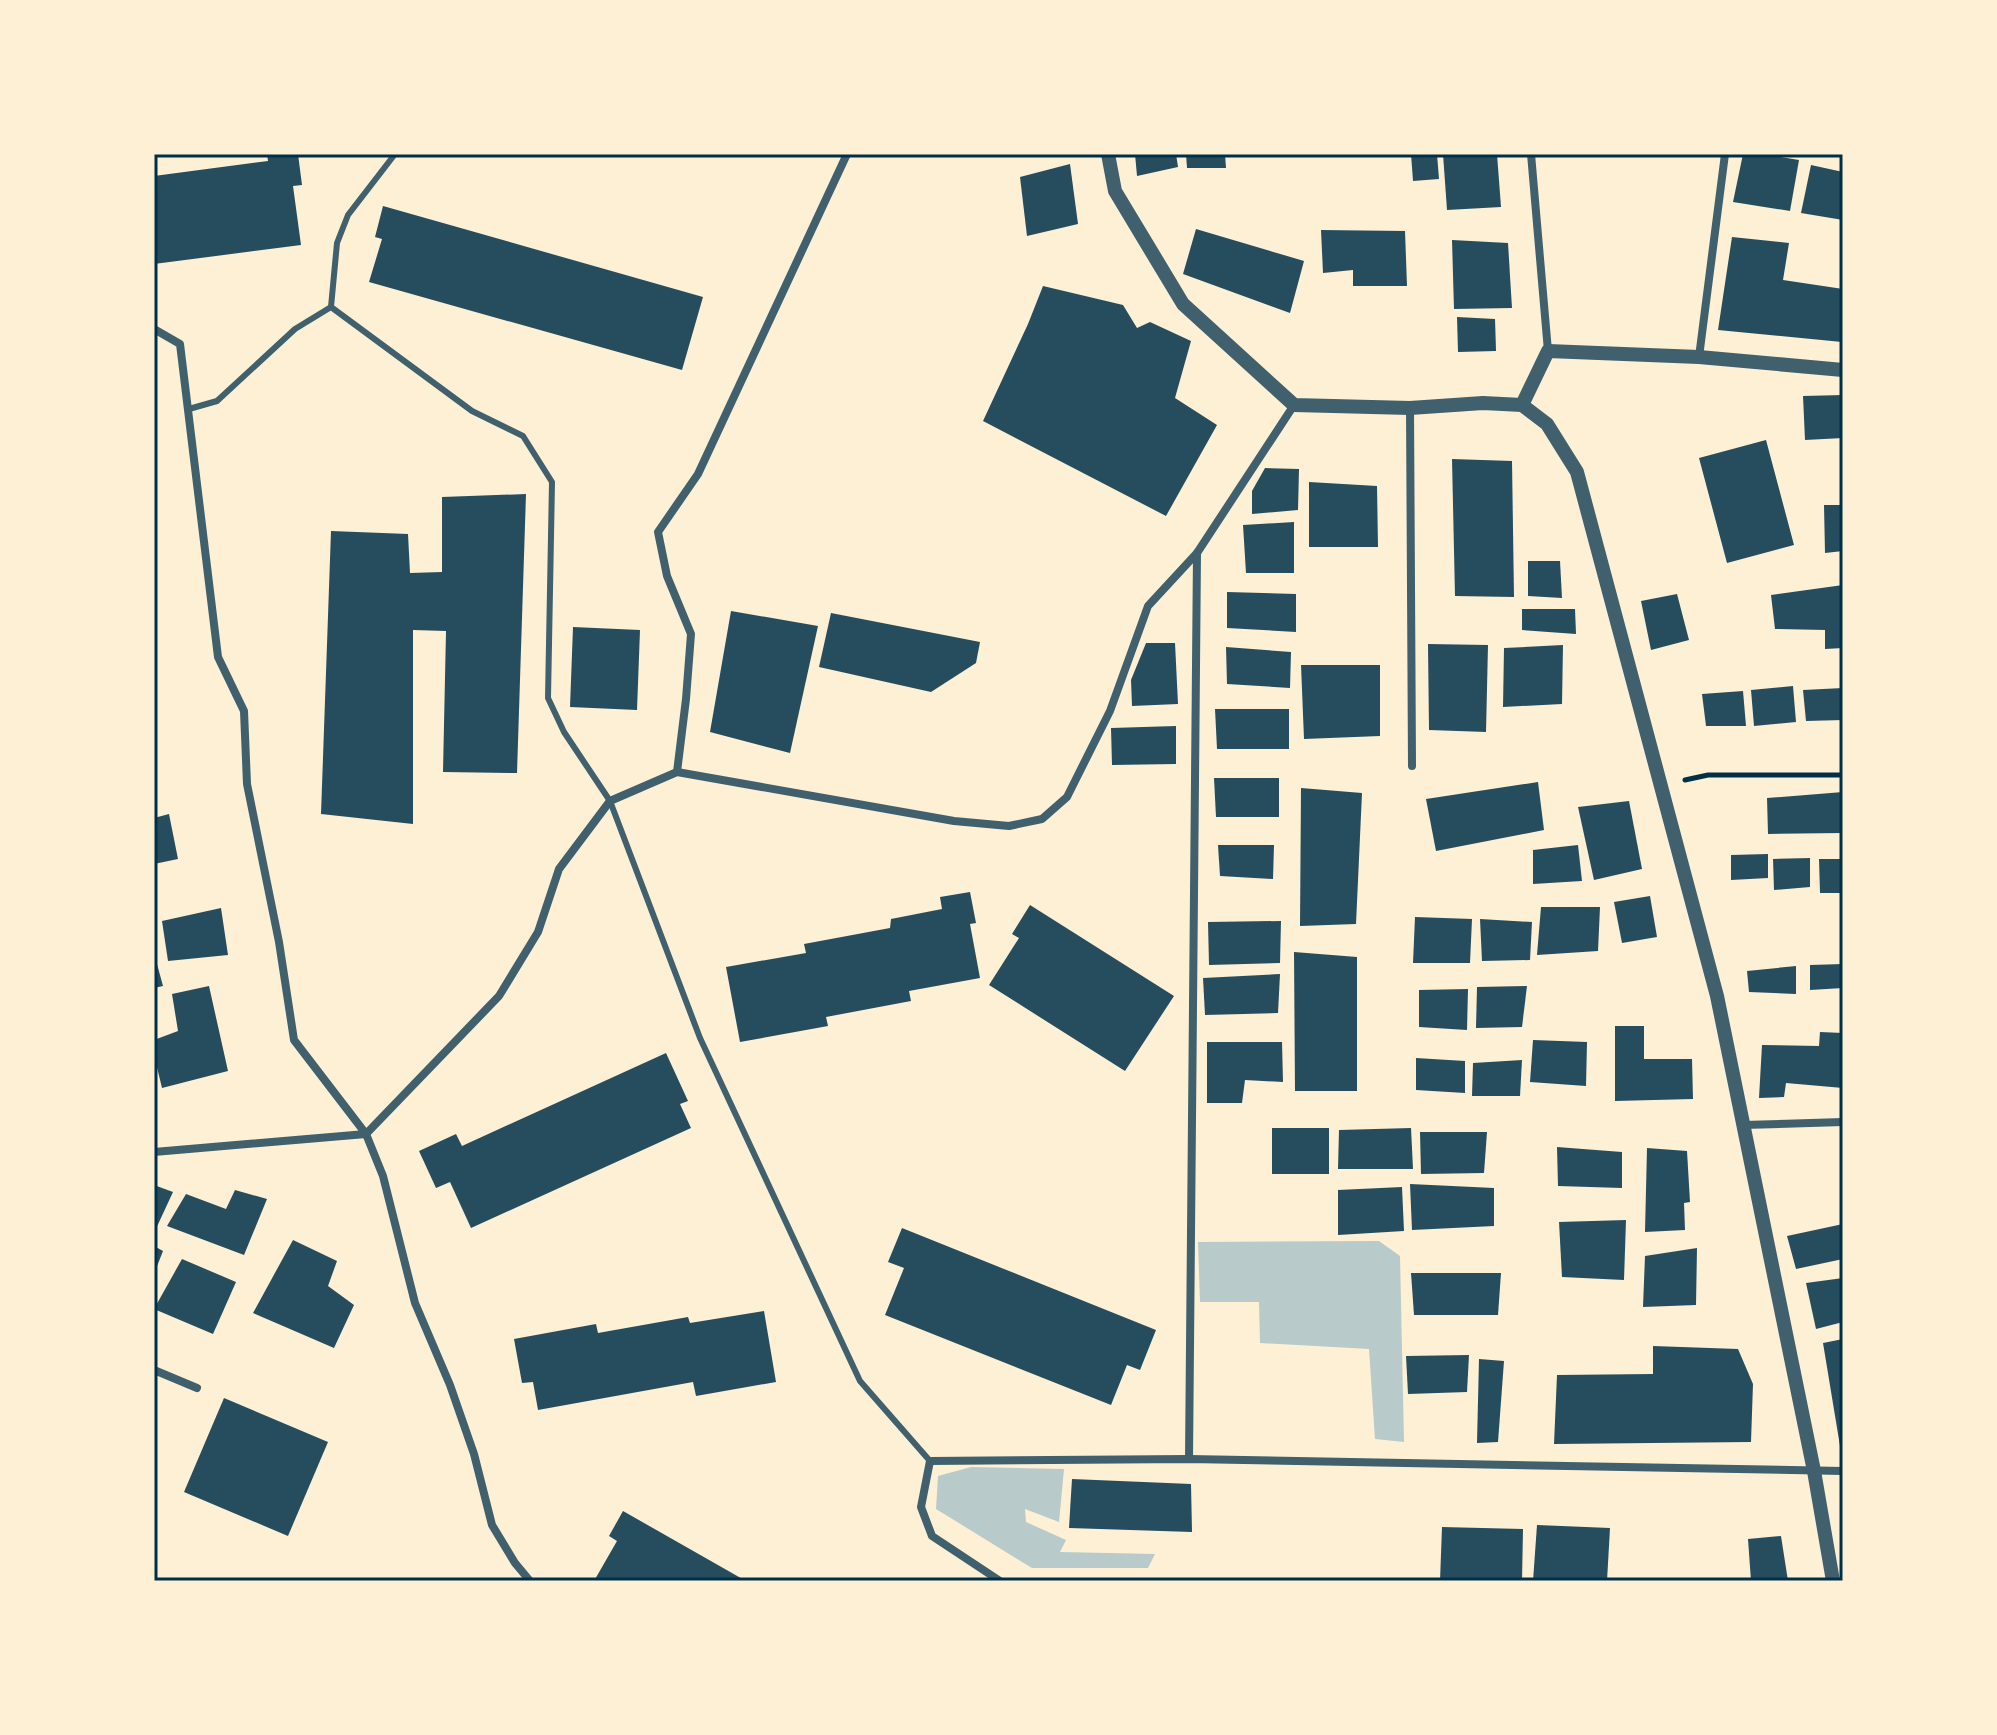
<svg xmlns="http://www.w3.org/2000/svg" width="1997" height="1735" viewBox="0 0 1997 1735" font-family="'Source Sans 3',sans-serif">
  <style>
    .green { fill: #b9caca }
    .building { fill: #264d5e }
    .lines { fill: none; stroke-linecap: round; stroke-linejoin: round }
    .path { stroke: #003049; stroke-width: 5 }
    .service { stroke: #3f606c; stroke-width: 6 }
    .minor { stroke: #3f606c; stroke-width: 8 }
    .tertiary { stroke: #3f606c; stroke-width: 14 }
    .neatline { fill: none; stroke: #003049; stroke-width: 3 }
  </style>
  <rect width="100%" height="100%" fill="#fdf0d5"/>
  <g class="green">
    <polygon points="1379,1241 1400,1256 1404,1442 1375,1439 1369,1349 1260,1343 1259,1302 1200,1302 1198,1242"/>
    <polygon points="971,1467 1064,1469 1059,1522 1025,1509 1026,1522 1066,1540 1060,1552 1155,1554 1148,1568 1032,1568 936,1509 938,1476"/>
  </g>
  <g class="building">
    <polygon points="267,154 298,154 302,185 293,186 301,245 154,264 154,176 268,161"/>
    <polygon points="1135,154 1176,154 1178,167 1137,176"/>
    <polygon points="1186,154 1225,154 1226,168 1187,168"/>
    <polygon points="1411,154 1437,154 1439,179 1413,181"/>
    <polygon points="1443,154 1497,154 1501,207 1447,210"/>
    <polygon points="1743,154 1763,154 1799,160 1790,211 1733,202"/>
    <polygon points="1070,164 1078,224 1027,236 1020,177"/>
    <polygon points="1811,165 1843,172 1843,220 1801,213"/>
    <polygon points="383,206 703,297 682,370 369,282 382,239 375,237"/>
    <polygon points="1196,229 1304,261 1290,313 1183,274"/>
    <polygon points="1321,230 1405,231 1407,286 1353,286 1353,270 1323,273"/>
    <polygon points="1732,237 1789,243 1783,280 1843,289 1842,342 1718,330"/>
    <polygon points="1452,240 1508,243 1512,308 1454,309"/>
    <polygon points="1043,286 1123,305 1137,328 1150,322 1191,341 1175,398 1217,425 1166,516 983,421 1028,324"/>
    <polygon points="1457,317 1495,319 1496,351 1458,352"/>
    <polygon points="1843,395 1843,438 1805,440 1803,396"/>
    <polygon points="1766,440 1794,545 1727,563 1699,458"/>
    <polygon points="1452,459 1512,461 1514,597 1455,596"/>
    <polygon points="1265,468 1299,469 1298,510 1252,514 1252,491"/>
    <polygon points="1309,482 1377,486 1378,547 1309,547"/>
    <polygon points="526,494 517,773 443,772 446,631 413,630 413,824 321,814 331,531 408,534 410,573 442,572 442,497"/>
    <polygon points="1824,505 1843,505 1843,551 1825,553"/>
    <polygon points="1294,522 1294,573 1246,573 1243,525"/>
    <polygon points="1528,561 1560,561 1562,598 1528,596"/>
    <polygon points="1843,585 1843,648 1825,649 1825,630 1775,629 1771,595"/>
    <polygon points="1227,592 1296,594 1296,632 1227,628"/>
    <polygon points="1677,594 1689,640 1651,650 1641,601"/>
    <polygon points="1522,609 1575,609 1576,634 1522,630"/>
    <polygon points="731,611 818,626 790,753 710,732"/>
    <polygon points="831,613 980,642 976,663 931,692 819,667"/>
    <polygon points="573,627 640,630 637,710 570,707"/>
    <polygon points="1146,643 1175,643 1178,704 1132,706 1131,680"/>
    <polygon points="1428,644 1488,645 1486,732 1429,730"/>
    <polygon points="1563,645 1562,704 1503,707 1504,648"/>
    <polygon points="1226,647 1291,652 1290,688 1227,684"/>
    <polygon points="1301,665 1380,665 1380,736 1304,739"/>
    <polygon points="1793,686 1796,722 1754,726 1751,690"/>
    <polygon points="1843,688 1843,720 1806,721 1803,690"/>
    <polygon points="1743,691 1746,726 1706,726 1702,694"/>
    <polygon points="1215,709 1289,709 1289,749 1217,749"/>
    <polygon points="1176,726 1176,764 1112,765 1111,728"/>
    <polygon points="1214,778 1279,778 1279,817 1216,817"/>
    <polygon points="1538,782 1544,830 1436,851 1426,799"/>
    <polygon points="1301,788 1362,793 1356,924 1300,926"/>
    <polygon points="1843,792 1843,833 1768,834 1767,798"/>
    <polygon points="1629,801 1642,869 1594,880 1578,807"/>
    <polygon points="169,814 178,859 154,864 154,818"/>
    <polygon points="1218,845 1274,845 1273,879 1220,876"/>
    <polygon points="1578,845 1582,881 1533,884 1533,850"/>
    <polygon points="1768,854 1768,878 1731,880 1731,855"/>
    <polygon points="1810,858 1810,887 1774,890 1773,859"/>
    <polygon points="1819,859 1843,859 1843,893 1820,893"/>
    <polygon points="970,892 976,923 970,924 980,978 909,991 911,1001 826,1017 828,1026 740,1042 726,967 806,953 804,944 890,928 891,919 942,909 940,897"/>
    <polygon points="1650,896 1657,937 1622,943 1614,902"/>
    <polygon points="1030,905 1174,996 1125,1071 989,985 1019,938 1012,934"/>
    <polygon points="1541,907 1600,907 1598,951 1537,955"/>
    <polygon points="221,908 228,955 168,961 162,921"/>
    <polygon points="1415,917 1472,919 1470,963 1413,963"/>
    <polygon points="1480,919 1532,922 1530,960 1482,961"/>
    <polygon points="1281,921 1280,963 1209,965 1208,922"/>
    <polygon points="1294,952 1357,957 1357,1091 1295,1091"/>
    <polygon points="154,953 163,986 154,988"/>
    <polygon points="1843,964 1843,988 1810,990 1810,965"/>
    <polygon points="1796,966 1796,994 1749,992 1747,971"/>
    <polygon points="1280,974 1278,1013 1205,1015 1203,978"/>
    <polygon points="209,986 228,1071 162,1088 154,1055 154,1040 178,1031 172,994"/>
    <polygon points="1527,986 1522,1027 1476,1028 1477,987"/>
    <polygon points="1468,989 1467,1030 1419,1027 1419,990"/>
    <polygon points="1615,1026 1644,1026 1644,1059 1692,1059 1693,1099 1615,1101"/>
    <polygon points="1820,1032 1843,1033 1843,1088 1786,1083 1784,1097 1759,1098 1762,1045 1819,1046"/>
    <polygon points="1533,1040 1587,1042 1586,1086 1530,1082"/>
    <polygon points="1207,1042 1282,1042 1283,1082 1245,1080 1242,1103 1207,1103"/>
    <polygon points="666,1053 688,1101 680,1104 691,1128 471,1228 450,1182 436,1188 419,1151 456,1134 462,1146"/>
    <polygon points="1416,1058 1465,1061 1465,1093 1416,1090"/>
    <polygon points="1522,1060 1520,1096 1472,1096 1473,1063"/>
    <rect x="1272" y="1128" width="57" height="46"/>
    <polygon points="1411,1128 1413,1169 1338,1169 1339,1130"/>
    <polygon points="1420,1132 1487,1132 1484,1173 1421,1174"/>
    <polygon points="1557,1147 1622,1152 1622,1188 1558,1186"/>
    <polygon points="1647,1148 1687,1151 1690,1202 1684,1203 1685,1230 1645,1232"/>
    <polygon points="1410,1184 1494,1188 1494,1226 1412,1230"/>
    <polygon points="154,1185 173,1192 154,1233"/>
    <polygon points="1402,1187 1404,1231 1338,1235 1338,1190"/>
    <polygon points="235,1190 267,1199 244,1255 167,1226 186,1194 226,1209"/>
    <polygon points="1626,1220 1624,1280 1562,1277 1559,1222"/>
    <polygon points="1843,1224 1843,1259 1796,1269 1787,1236"/>
    <polygon points="902,1228 1156,1330 1140,1370 1127,1365 1111,1405 885,1315 904,1268 888,1262"/>
    <polygon points="293,1240 337,1261 328,1286 354,1305 334,1348 253,1313"/>
    <polygon points="154,1246 163,1251 154,1274"/>
    <polygon points="1697,1248 1696,1305 1643,1307 1645,1256"/>
    <polygon points="182,1259 236,1282 213,1334 154,1309"/>
    <polygon points="1411,1273 1501,1273 1498,1315 1414,1315"/>
    <polygon points="1843,1278 1843,1322 1816,1329 1806,1283"/>
    <polygon points="764,1311 776,1382 696,1396 693,1382 538,1410 533,1382 522,1383 514,1339 596,1324 598,1333 688,1317 690,1323"/>
    <polygon points="1843,1339 1843,1446 1840,1446 1823,1343"/>
    <polygon points="1653,1346 1738,1349 1753,1384 1751,1442 1554,1444 1557,1375 1653,1374"/>
    <polygon points="1469,1355 1467,1392 1408,1394 1406,1356"/>
    <polygon points="1479,1359 1504,1361 1498,1442 1477,1443"/>
    <polygon points="224,1398 328,1442 288,1536 184,1492"/>
    <polygon points="1072,1479 1191,1484 1192,1532 1069,1528"/>
    <polygon points="623,1511 746,1581 594,1581 617,1541 609,1536"/>
    <polygon points="1537,1525 1610,1528 1607,1581 1533,1581"/>
    <polygon points="1442,1527 1523,1529 1522,1581 1440,1581"/>
    <polygon points="1781,1536 1788,1581 1751,1581 1748,1539"/>
  </g>
  <g class="lines">
    <polyline class="path" points="1685,780 1708,775 1843,775"/>
    <g class="service">
      <polyline points="395,154 348,215 337,243 331,307 472,411 523,436 552,482 548,698 564,732 610,801 700,1038 860,1381 930,1461"/>
      <polyline points="189,409 217,401 295,329 331,307"/>
    </g>
    <g class="minor">
      <polyline points="1531,154 1548,351"/>
      <polyline points="154,329 180,344 218,657 244,711 247,784 279,942 294,1040 366,1134 383,1176 415,1303 450,1385 474,1454 492,1525 515,1563 530,1581"/>
      <polyline points="1699,357 1725,154"/>
      <polyline points="1410,408 1412,766"/>
      <polyline points="677,772 686,699 691,634 667,576 658,532 698,474 847,154"/>
      <polyline points="1743,1125 1843,1122"/>
      <polyline points="154,1152 366,1134 499,996 538,932 559,869 610,801 677,772 954,821 1009,826 1042,819 1067,797 1110,711 1148,606 1197,553 1294,405"/>
      <polyline points="154,1370 197,1388"/>
      <polyline points="1189,1459 1197,553"/>
      <polyline points="1000,1581 932,1536 921,1507 930,1461 1189,1459 1843,1471"/>
    </g>
    <g class="tertiary">
      <polyline points="1108,154 1115,191 1183,304 1294,405 1410,408 1483,403 1522,405 1547,424 1577,472 1717,996 1814,1471 1833,1581"/>
      <polyline points="1522,405 1548,351 1699,357 1843,370"/>
    </g>
  </g>
  <rect width="1997" height="1735" fill="none" stroke="#fdf0d5" stroke-width="312"/>
  <rect x="156" y="156" width="1685" height="1423" class="neatline"/>
</svg>
